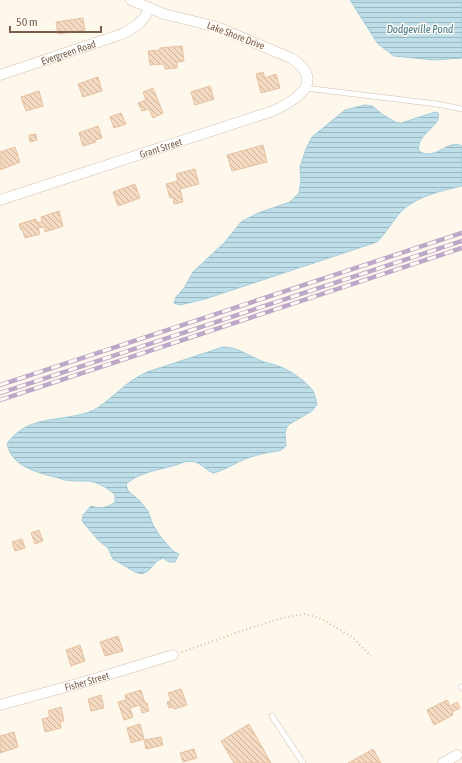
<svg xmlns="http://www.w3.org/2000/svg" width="462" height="763" viewBox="0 0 462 763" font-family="'Asap Condensed',sans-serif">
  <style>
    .water { fill: url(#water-rules); stroke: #a3cddb }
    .building { fill: url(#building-back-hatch); stroke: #e7c2a1 }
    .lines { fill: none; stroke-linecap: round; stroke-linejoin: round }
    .lane-casing { stroke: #d1c1af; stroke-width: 6 }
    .street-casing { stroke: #d1c1af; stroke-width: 11 }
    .path { stroke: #dabda3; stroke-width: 2; stroke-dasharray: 1 3; stroke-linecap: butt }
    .lane { stroke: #fff; stroke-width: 5 }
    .street { stroke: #fff; stroke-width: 10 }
    .rail-casing { stroke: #bca7c9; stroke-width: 4.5 }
    .rail { stroke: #fffbf2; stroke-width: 3; stroke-dasharray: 9; stroke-linecap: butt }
    .labels { text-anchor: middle; stroke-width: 3; stroke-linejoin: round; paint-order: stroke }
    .street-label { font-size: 10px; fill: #7a604c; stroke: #fffbf2 }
    .water-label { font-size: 11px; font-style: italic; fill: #447b8e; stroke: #fffbf2 }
  </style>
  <defs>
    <pattern id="water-rules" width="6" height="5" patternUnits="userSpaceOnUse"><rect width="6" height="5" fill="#bedfe9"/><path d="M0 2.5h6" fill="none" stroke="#9fb8bf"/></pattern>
    <pattern id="building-back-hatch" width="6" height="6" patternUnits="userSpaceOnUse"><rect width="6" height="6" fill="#f4dac1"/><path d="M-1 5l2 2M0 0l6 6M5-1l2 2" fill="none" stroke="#cbb49f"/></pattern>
  </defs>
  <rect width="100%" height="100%" fill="#fdf8eb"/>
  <g class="water">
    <polygon points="350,0 462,0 462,58 434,60 394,56 378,44"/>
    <path d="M365,105l7,1 10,8 13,8 6,1 34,-11 3,1c5,13 -23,21 -19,38 16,11 29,-13 43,-5v40c-22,5 -49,11 -64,29 -7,9 -13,19 -21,27l-172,57 -25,6 -6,-2 2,-6 8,-9 9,-16 32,-30 16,-20 17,-9 32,-11 9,-9 2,-13 -1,-13 6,-18 6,-12 33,-27z"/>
    <path d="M223,347c13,0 23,7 34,12 8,4 16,5 24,8 11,5 25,14 32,24 2,3 3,10 4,14l-5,6 -24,14 -3,7 1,14c-7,7 -11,5 -20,7 -6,1 -12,3 -18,5 -12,4 -22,12 -35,15 -12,-6 -14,-14 -29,-11 -19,8 -42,8 -58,22l2,7 11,9 9,11 5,14 7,11 13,15 6,3 -4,8h-6l-6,-4 -6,3 -9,10 -6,3 -7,-2 -22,-13 -5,-11 -10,-8 -16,-19 1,-6 8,-9c8,3 17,2 24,-4v-7c-7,-7 -20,-15 -31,-14 -7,0 -12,0 -19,-1 -22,-7 -52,-10 -58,-36 20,-31 59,-21 87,-34 9,-5 17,-13 25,-19 8,-8 18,-14 28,-19z"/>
  </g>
  <g class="building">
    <polygon points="83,18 85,30 58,34 56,22"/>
    <polygon points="182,46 184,61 177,62 177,68 165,69 164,64 150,65 148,51 160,50 160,48"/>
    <polygon points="263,72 265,78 276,74 280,88 261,93 256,74"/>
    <polygon points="98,77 102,91 83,97 78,84"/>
    <polygon points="210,86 214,99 195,105 191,92"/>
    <polygon points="153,88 163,113 153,118 149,109 142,111 138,103 146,100 143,92"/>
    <polygon points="39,91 43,106 26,111 21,97"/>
    <polygon points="121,113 126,124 114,128 110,117"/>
    <polygon points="98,126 102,138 95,140 96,142 83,146 79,133"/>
    <polygon points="36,134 37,140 30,142 29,135"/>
    <polygon points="263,145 267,162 232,171 227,155"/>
    <polygon points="15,147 20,162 0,170 0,152"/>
    <polygon points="195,169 199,184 180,189 183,202 174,204 173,197 170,198 166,184 178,181 176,174"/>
    <polygon points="135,184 140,198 118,206 113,192"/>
    <polygon points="59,211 63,226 45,232 44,227 38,228 40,234 25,238 22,229 21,230 19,224 36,219 37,223 42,221 41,217"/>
    <polygon points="39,530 43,541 35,544 31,533"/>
    <polygon points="22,539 25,548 15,551 12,542"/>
    <polygon points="118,636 123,651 105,656 100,642"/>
    <polygon points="80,645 85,661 71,666 66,650"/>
    <polygon points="181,689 187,705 174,709 173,707 169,708 167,702 171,701 168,693"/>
    <polygon points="141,690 145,703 147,703 149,711 142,713 140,705 130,708 133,717 124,720 118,702 126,700 125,695"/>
    <polygon points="101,695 104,708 91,711 88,699"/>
    <polygon points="447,700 450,706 457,702 460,708 452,712 453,715 434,725 427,710"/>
    <polygon points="61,707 64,721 60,722 61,728 45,732 42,719 50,717 48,711"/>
    <polygon points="140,724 144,739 131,743 127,728"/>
    <polygon points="249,724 271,763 234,763 221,741"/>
    <polygon points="14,732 18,747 0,753 0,736"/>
    <polygon points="161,737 163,745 146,749 144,740"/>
    <polygon points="194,749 197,758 183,762 180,753"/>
    <polygon points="373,749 381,763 348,763"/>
  </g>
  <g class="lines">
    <defs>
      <g id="lane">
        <polyline points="305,88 437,104 462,109"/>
        <polyline points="461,687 462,688"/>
        <polyline points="272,716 303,763"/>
      </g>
      <g id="street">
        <path id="s1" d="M0,75l122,-41c15,-8 20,-11 28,-26"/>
        <path id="s2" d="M0,200l273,-89c25,-12 53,-30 18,-53l-74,-31 -53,-13 -33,-14"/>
        <path id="s3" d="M0,705l84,-23 89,-27"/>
        <polyline points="443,763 457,755"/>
      </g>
    </defs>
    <use href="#lane" class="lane-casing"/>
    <use href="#street" class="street-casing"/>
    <polyline class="path" points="182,652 247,629 282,618 305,614 322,619 352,637 371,656"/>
    <use href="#lane" class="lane"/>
    <use href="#street" class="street"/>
    <defs>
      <g id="rail">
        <polyline points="0,385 462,233"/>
        <polyline points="0,393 462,241"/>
        <polyline points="0,400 462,248"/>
      </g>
    </defs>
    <use href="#rail" class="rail-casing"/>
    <use href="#rail" class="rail"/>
  </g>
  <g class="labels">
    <g class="street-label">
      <text transform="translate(236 35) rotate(21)" y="4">Lake Shore Drive</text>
      <text dy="4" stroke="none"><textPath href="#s1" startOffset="72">Evergreen Road</textPath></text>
      <text dy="4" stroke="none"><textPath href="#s2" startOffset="169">Grant Street</textPath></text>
      <text dy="4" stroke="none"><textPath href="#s3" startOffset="90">Fisher Street</textPath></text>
    </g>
    <g class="water-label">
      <text x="420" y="33">Dodgeville Pond</text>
    </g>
  </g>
  <path d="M10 26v6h91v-6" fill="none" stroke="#7a604c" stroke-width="2"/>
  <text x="16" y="26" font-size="12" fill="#7a604c" stroke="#fffbf2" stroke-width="3" paint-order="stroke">50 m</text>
</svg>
